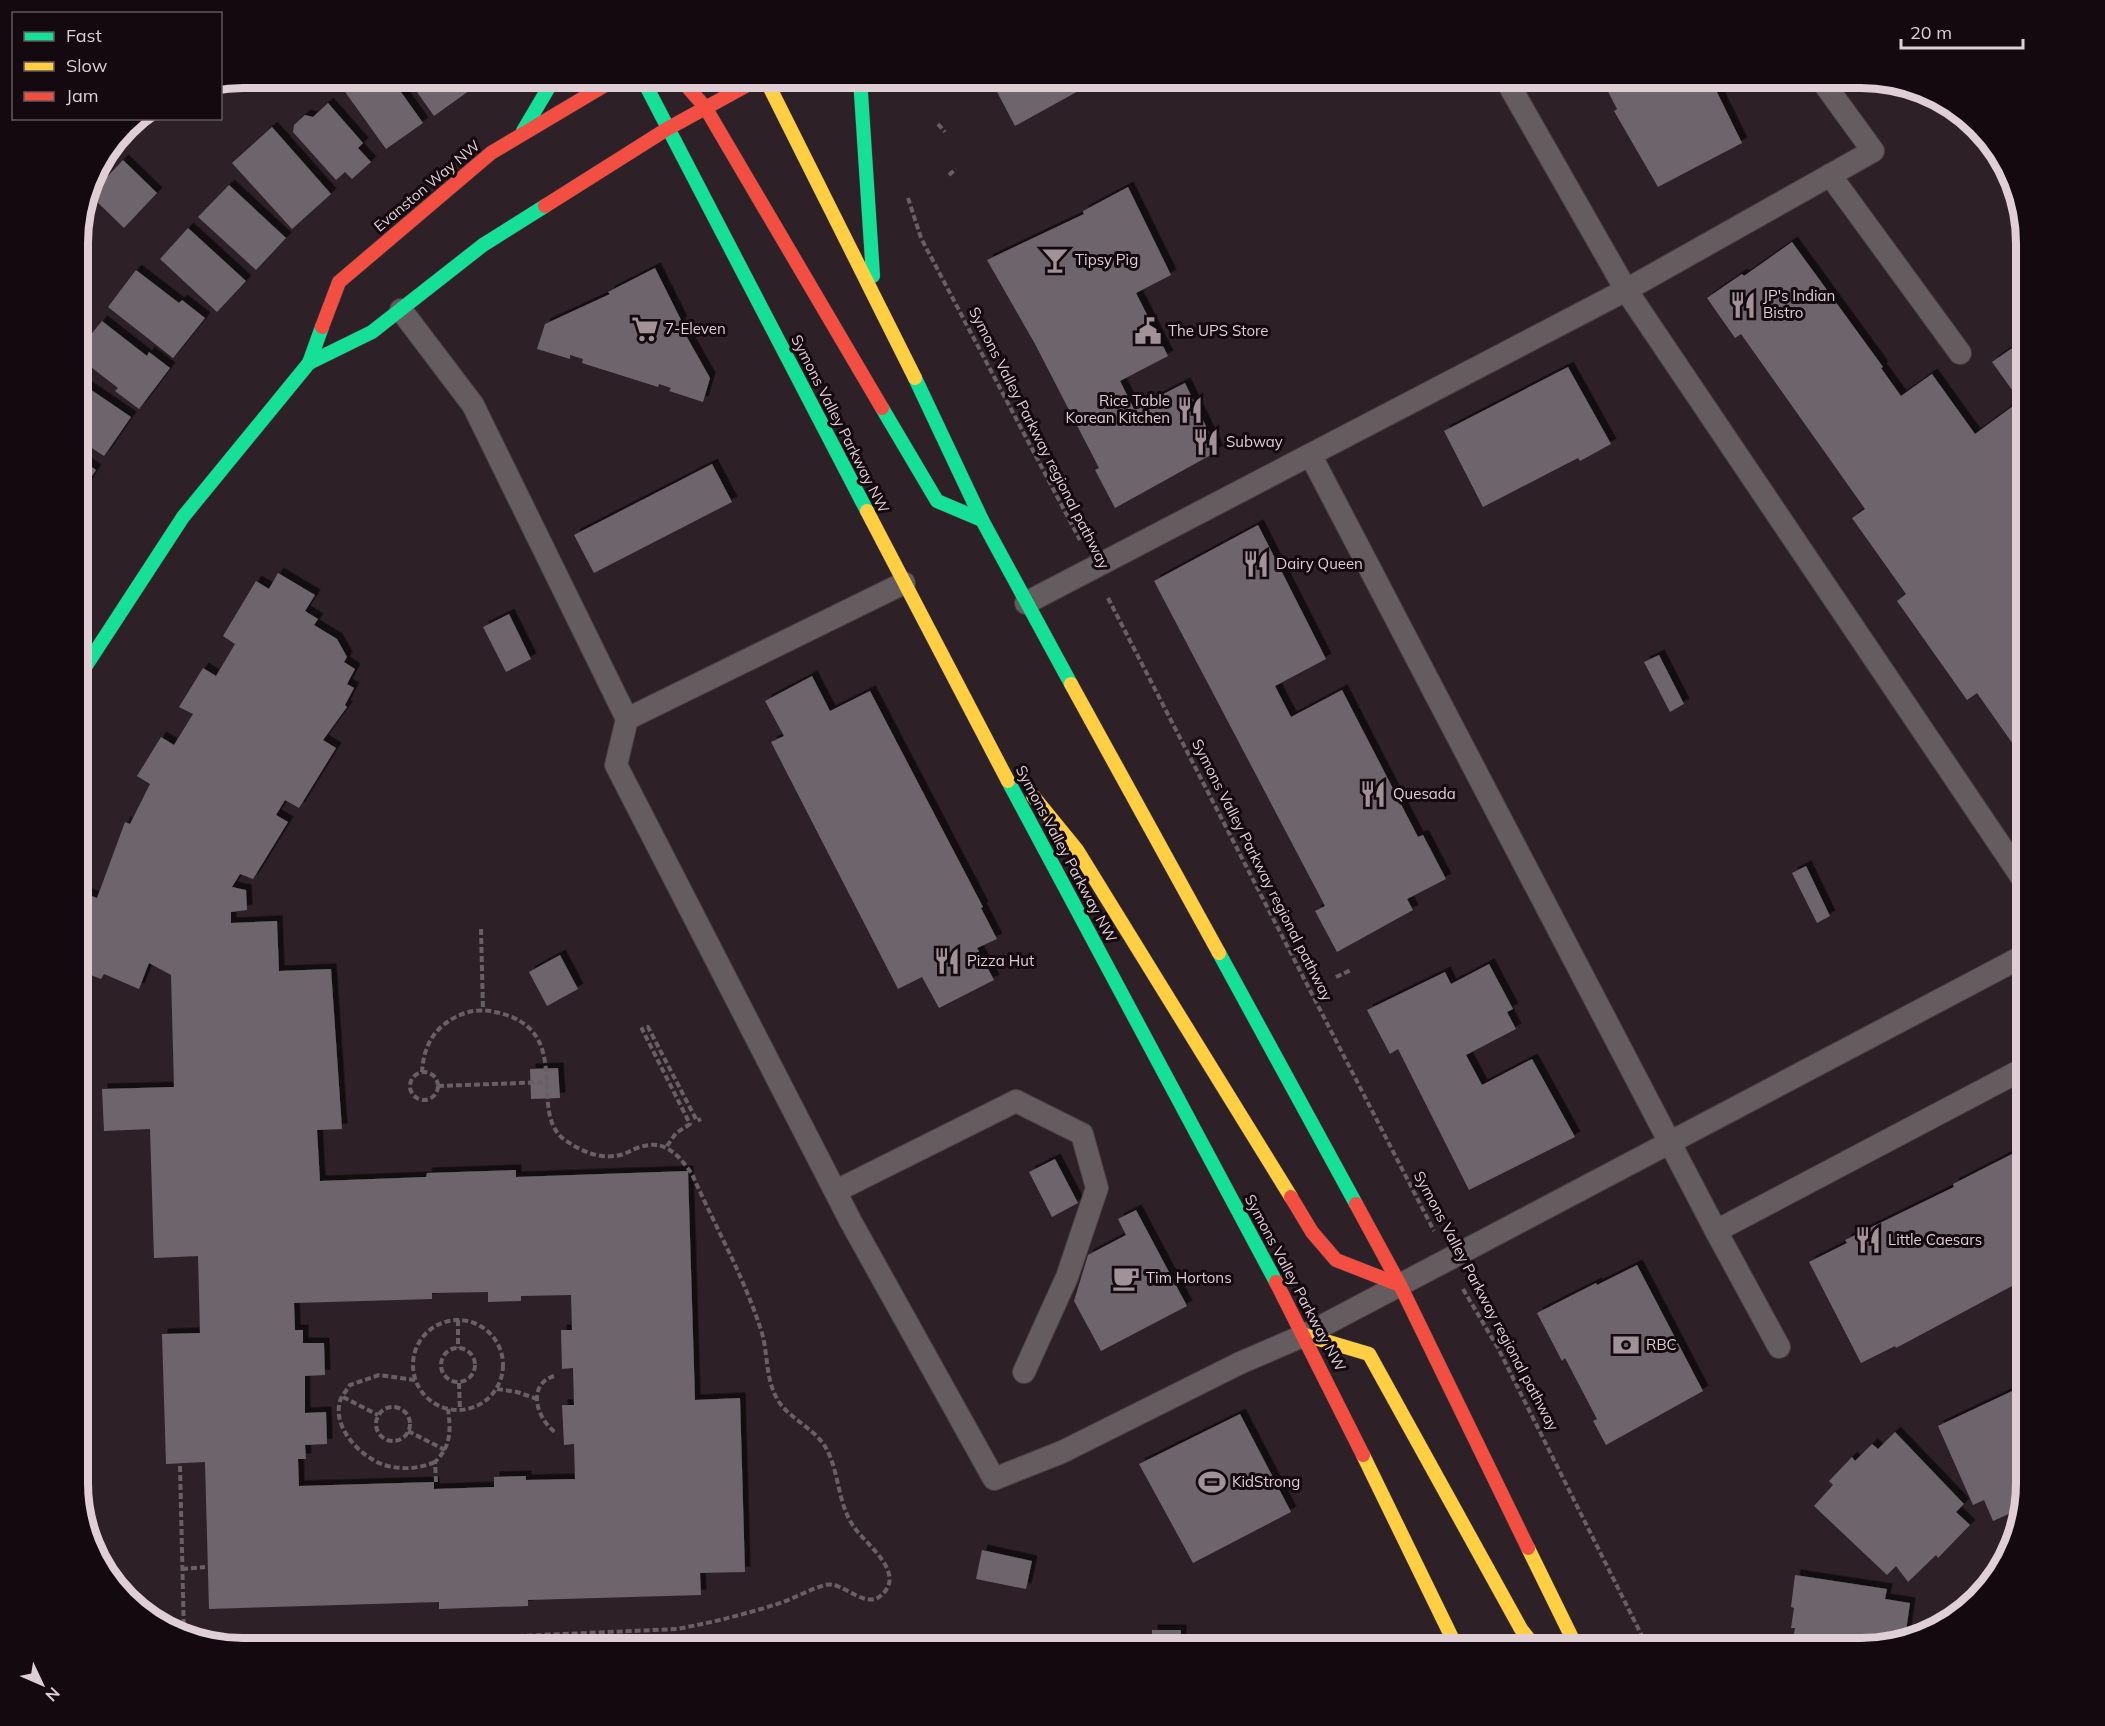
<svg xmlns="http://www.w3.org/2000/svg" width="2105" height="1726" viewBox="0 0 2105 1726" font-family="Mulish,sans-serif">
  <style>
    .building { fill: #6e656c; fill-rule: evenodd; filter: url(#shadow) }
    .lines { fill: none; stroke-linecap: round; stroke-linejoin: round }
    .lane-casing { stroke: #483d42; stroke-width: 24 }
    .fast-casing { stroke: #483d42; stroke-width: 15 }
    .slow-casing { stroke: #483d42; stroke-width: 15 }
    .jam-casing { stroke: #483d42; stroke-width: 15 }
    .path { stroke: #696063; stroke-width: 4; stroke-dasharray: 6 3; stroke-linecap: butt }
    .lane { stroke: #655c60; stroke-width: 22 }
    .fast { stroke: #16e098; stroke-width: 14 }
    .slow { stroke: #ffcf43; stroke-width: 14 }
    .jam { stroke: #f24e42; stroke-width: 14 }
    .labels { text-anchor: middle; stroke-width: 6; stroke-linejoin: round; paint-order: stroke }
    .street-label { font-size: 15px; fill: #dfcfd5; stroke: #13090e }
    .poi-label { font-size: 15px; fill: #dfcfd5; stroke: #13090e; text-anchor: start }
    .rim { fill: none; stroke: #dfcfd5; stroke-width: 8 }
  </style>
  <defs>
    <filter id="shadow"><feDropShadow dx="5.5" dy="-5.5" stdDeviation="0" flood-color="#0009"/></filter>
  </defs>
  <rect width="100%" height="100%" fill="#2d2026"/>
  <g class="building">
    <polygon points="344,78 391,78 423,123 386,149 338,82"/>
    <polygon points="407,78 466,78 473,88 434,116"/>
    <polygon points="993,78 1102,78 1015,126 995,88 998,86"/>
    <polygon points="1555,78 1584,78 1561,90"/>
    <polygon points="1601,78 1710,78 1742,143 1658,187 1614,111 1617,109"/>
    <polygon points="328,103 363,143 358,148 371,162 352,179 345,172 336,180 293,132 294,125 305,115 313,117"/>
    <polygon points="272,127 331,194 292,229 232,163"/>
    <polygon points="123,160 157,193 124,228 90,195"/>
    <polygon points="229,185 286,238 256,270 198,217"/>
    <polygon points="1128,187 1171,275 1136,293 1168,356 1120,381 1134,409 1185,383 1218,451 1115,508 1095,470 1099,468 1035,344 987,260 1084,214 1083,211"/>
    <polygon points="188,228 246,281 217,312 160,259"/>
    <polygon points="1792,242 1883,367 1881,368 1901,396 1932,374 1975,434 2020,401 1992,362 2027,338 2027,764 1977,693 1967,700 1897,601 1906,594 1852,518 1865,509 1741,334 1735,338 1707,298 1742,274 1744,276"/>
    <polygon points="655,268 682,322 679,323 710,378 703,402 669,391 671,388 659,384 658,387 582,363 583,359 570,355 570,359 537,349 545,324 610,294 608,292"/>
    <polygon points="136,270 179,303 182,300 205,318 173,358 108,307"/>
    <polygon points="102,321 147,356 149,352 170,368 139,409 115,391 118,388 78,357 78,350"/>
    <polygon points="1568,367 1611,444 1580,461 1578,458 1483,507 1444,431"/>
    <polygon points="78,381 131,417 104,456 78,439"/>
    <polygon points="80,459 96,470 78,497 78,463"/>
    <polygon points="712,464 732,502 594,573 574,535"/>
    <polygon points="1258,525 1326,659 1275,686 1291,717 1342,690 1418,837 1423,835 1446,879 1407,899 1413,910 1337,952 1315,911 1325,906 1154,581"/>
    <path d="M278,573l37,22 -10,16 13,8 -4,6 23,14 10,18 -3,5 11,7 -8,15 7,4 -9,17 2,2 -24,33 13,8 -37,60 -14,-8 -9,15 12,7 -35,57 -13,-5 -8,13 14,3 1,20 -16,2v11l46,-2 2,50 52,-2 11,160 -25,1 3,51 106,-4 1,-4 89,-3v7l172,-6 7,229 45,-2 5,174 -45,1 1,22 -173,5v6l-89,3v-7l-230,7 -4,-147 -39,2 -4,-130 38,-1 -2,-77 -44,2 -4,-129 -46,2 -2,-42 72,-2 -3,-112 -22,-12 -10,26 -35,-15 -3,5 -23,-9v-63l6,-14 13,5 28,-76 5,2 20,-40 -13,-8 24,-39 13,8 19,-31 -14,-7 24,-39 13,8 19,-32 -12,-8 33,-55 13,8zM488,1292v10l33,-1v-5l50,-1 1,35h-11l1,39 11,-1 1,37h-12l2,40 10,-1 1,35 -49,1v-4l-32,1v10l-60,2v-7l-135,4 -1,-27h8l-1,-14 22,-1 -1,-32 -21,1v-37l20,-1 -1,-32h-21v-13h-8l-1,-27 138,-4v-6z"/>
    <polygon points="509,614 531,659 506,672 483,627"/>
    <polygon points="1659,655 1684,704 1670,712 1644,662"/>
    <polygon points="812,676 830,711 870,691 983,907 981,908 997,939 977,948 994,980 939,1008 922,977 898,989 771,742 784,736 765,701"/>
    <polygon points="1806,866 1830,916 1817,923 1792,873"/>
    <polygon points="560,955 578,989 547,1006 529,972"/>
    <polygon points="1489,964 1513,1009 1507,1012 1516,1029 1466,1055 1482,1085 1532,1059 1575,1137 1469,1190 1398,1049 1390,1054 1367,1010 1445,972 1451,984"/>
    <polygon points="558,1068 560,1098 531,1099 530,1069"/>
    <polygon points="2012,1154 2027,1184 2027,1278 1896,1348 1895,1346 1861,1363 1809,1262 1847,1243 1845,1240 1954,1187 1953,1184"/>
    <polygon points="1055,1159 1078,1203 1052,1217 1029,1172"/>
    <polygon points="1136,1210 1187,1306 1101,1351 1074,1301 1088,1255 1126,1235 1118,1219"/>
    <polygon points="1637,1265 1703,1391 1606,1445 1593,1421 1597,1419 1565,1358 1562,1361 1537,1313 1596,1283 1597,1285"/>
    <polygon points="2027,1384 2027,1483 2022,1508 1993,1521 1984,1500 1973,1505 1938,1426"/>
    <polygon points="1240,1414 1291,1512 1193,1563 1139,1464"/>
    <polygon points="1895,1432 1964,1504 1956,1512 1970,1525 1938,1558 1936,1555 1908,1582 1896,1566 1887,1575 1814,1506 1833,1485 1829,1481 1852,1457 1855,1461 1872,1444 1878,1449"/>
    <polygon points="982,1550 1032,1561 1026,1589 976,1579"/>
    <polygon points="1795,1575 1887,1589 1885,1599 1910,1603 1905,1638 1862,1648 1788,1648 1789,1639 1793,1640 1795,1628 1791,1628 1794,1608 1791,1607"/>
    <polygon points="1152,1630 1181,1630 1181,1643 1208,1644 1208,1648 1148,1648 1148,1644 1152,1643"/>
  </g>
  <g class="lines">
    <defs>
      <g id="lane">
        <polyline points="1505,78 1626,290 2027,885"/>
        <polyline points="1830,175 1960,353"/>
        <polyline points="401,310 473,405 627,719"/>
        <polyline points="1311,456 1716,1231 2027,1067"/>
        <polyline points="904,583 627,719 616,765 851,1222 994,1479 1062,1452 1240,1363 1305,1335 2027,954"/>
        <polyline points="1026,603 1626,290 1873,151 1820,78"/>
        <polyline points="836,1191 1016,1101 1082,1134 1097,1188 1067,1277 1024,1372"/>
        <polyline points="1716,1231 1779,1347"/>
      </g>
      <g id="fast">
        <polyline points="642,78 867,511"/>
        <polyline points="860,78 873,276"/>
        <polyline points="523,131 549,87 551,78"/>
        <polyline points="309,363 372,332 483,245 545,206"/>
        <polyline points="915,378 982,520 1071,684"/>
        <polyline points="882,408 937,501 982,520"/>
        <polyline points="78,678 183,517 309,363 322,327"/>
        <polyline points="1008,781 1276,1282"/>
        <polyline points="1219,953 1356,1204"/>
      </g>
      <g id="slow">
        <polyline points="765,78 915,378"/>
        <polyline points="867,511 1008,781"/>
        <polyline points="1071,684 1219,953"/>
        <polyline points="1033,796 1077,850 1291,1197"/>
        <polyline points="1305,1335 1369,1354 1521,1629 1536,1648"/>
        <polyline points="1363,1455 1457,1648"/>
        <polyline points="1528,1548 1577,1648"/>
      </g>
      <g id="jam">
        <polyline points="670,78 684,83 705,107 882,408"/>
        <polyline points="545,206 667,129 760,78"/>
        <polyline points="322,327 339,282 491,153 617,78"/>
        <polyline points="1291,1197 1312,1232 1336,1260 1400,1285"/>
        <polyline points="1356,1204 1400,1285 1528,1548"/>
        <polyline points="1276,1282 1363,1455"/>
      </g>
    </defs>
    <use href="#lane" class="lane-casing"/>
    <use href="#fast" class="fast-casing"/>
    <use href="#slow" class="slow-casing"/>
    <use href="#jam" class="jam-casing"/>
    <g class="path">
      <polyline points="938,124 945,132"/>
      <polyline points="949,175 956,169"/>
      <polyline points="908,198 921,238 1080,540"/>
      <polyline points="1108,598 1434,1231"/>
      <polyline points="481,929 483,1010"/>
      <polyline points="1336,977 1351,970"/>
      <circle cx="424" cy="1086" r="14"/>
      <polyline points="438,1086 548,1082"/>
      <polyline points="667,1146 676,1133 690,1124 642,1029 648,1027 697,1121 701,1119"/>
      <polyline points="1463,1289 1498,1348 1648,1648"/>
      <polyline points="458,1320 458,1348"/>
      <circle cx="458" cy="1365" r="45"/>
      <circle cx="458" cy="1365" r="17"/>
      <path d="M554,1376c-28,9 -17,43 1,56"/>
      <path d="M415,1380l-36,-5 -29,10c-3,5 -8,10 -10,16 -8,27 21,56 44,64 18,5 34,4 51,-3"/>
      <polyline points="459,1383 460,1410"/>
      <polyline points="497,1389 517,1392 537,1399"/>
      <polyline points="343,1397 378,1415"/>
      <circle cx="393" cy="1424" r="17"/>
      <polyline points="408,1431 445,1450"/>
      <polyline points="180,1466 184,1636"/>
      <path d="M436,1482l-1,-20c16,-16 16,-31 13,-53"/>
      <polyline points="182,1569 205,1567"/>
      <path d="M248,1648l429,-19c33,-6 65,-14 97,-24 17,-5 34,-15 51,-20 20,-5 43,31 61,5 15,-21 -21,-47 -32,-63 -18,-25 -14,-61 -32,-85 -12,-15 -33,-25 -43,-40 -15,-23 -10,-51 -19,-75 -17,-52 -46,-103 -68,-153 -15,-21 -28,-36 -55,-26 -6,2 -11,6 -17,7 -20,5 -39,-4 -55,-15 -40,-28 13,-111 -70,-128 -20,-5 -39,2 -54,15 -13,12 -18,28 -19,45"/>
    </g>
    <use href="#lane" class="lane"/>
    <use href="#fast" class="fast"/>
    <use href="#slow" class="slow"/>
    <use href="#jam" class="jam"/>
  </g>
  <defs>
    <symbol id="bar-bare" viewBox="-9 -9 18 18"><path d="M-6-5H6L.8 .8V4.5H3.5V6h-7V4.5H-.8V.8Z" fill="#a19298" stroke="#13090e" stroke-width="2.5" paint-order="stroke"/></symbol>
    <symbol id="restaurant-bare" viewBox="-9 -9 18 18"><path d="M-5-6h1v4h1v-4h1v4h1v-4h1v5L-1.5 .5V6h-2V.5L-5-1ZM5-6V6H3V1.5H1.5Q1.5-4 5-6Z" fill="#a19298" stroke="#13090e" stroke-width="2.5" paint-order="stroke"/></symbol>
    <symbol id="supermarket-bare" viewBox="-9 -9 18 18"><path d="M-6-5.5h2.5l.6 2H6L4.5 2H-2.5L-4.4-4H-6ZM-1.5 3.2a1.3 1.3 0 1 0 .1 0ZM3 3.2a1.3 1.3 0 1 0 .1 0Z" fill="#a19298" stroke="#13090e" stroke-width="2.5" paint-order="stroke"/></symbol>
    <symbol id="civic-bare" viewBox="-9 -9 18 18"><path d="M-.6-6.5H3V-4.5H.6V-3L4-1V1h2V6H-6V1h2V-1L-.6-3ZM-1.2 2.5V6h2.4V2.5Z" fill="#a19298" stroke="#13090e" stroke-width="2.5" paint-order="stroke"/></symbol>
    <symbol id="cafe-bare" viewBox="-9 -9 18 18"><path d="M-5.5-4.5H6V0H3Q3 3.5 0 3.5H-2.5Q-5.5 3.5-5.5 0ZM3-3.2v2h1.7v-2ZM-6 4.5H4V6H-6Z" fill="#a19298" stroke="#13090e" stroke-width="2.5" paint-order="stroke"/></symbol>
    <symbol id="bank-bare" viewBox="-9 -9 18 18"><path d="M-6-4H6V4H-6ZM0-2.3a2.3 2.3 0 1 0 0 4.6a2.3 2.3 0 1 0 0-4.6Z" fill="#a19298" stroke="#13090e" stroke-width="2.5" paint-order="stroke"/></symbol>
    <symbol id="stadium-bare" viewBox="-9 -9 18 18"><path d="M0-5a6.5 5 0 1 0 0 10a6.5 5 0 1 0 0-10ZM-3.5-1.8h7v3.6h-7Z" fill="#a19298" stroke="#13090e" stroke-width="2.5" paint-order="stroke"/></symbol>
  </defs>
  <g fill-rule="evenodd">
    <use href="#bar-bare" x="1036" y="241" width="38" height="38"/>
    <use href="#restaurant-bare" x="1724" y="286" width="38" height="38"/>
    <use href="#supermarket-bare" x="626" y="310" width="38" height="38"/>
    <use href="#civic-bare" x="1129" y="312" width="38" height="38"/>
    <use href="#restaurant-bare" x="1171" y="391" width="38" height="38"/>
    <use href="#restaurant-bare" x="1187" y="423" width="38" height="38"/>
    <use href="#restaurant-bare" x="1237" y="545" width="38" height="38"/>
    <use href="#restaurant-bare" x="1354" y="775" width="38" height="38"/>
    <use href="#restaurant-bare" x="928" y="942" width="38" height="38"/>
    <use href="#restaurant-bare" x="1849" y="1221" width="38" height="38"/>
    <use href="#cafe-bare" x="1107" y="1259" width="38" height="38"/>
    <use href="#bank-bare" x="1607" y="1326" width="38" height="38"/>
    <use href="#stadium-bare" x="1193" y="1463" width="38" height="38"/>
  </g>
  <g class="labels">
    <g class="street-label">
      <text transform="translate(427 186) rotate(-40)" y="5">Evanston Way NW</text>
      <text transform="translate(840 424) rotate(63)" y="5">Symons Valley Parkway NW</text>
      <text transform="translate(1039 438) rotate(63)" y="5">Symons Valley Parkway regional pathway</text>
      <text transform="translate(1066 854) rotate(62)" y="5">Symons Valley Parkway NW</text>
      <text transform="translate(1262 870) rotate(63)" y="5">Symons Valley Parkway regional pathway</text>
      <text transform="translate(1295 1283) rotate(62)" y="5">Symons Valley Parkway NW</text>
      <text transform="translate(1486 1301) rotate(62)" y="5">Symons Valley Parkway regional pathway</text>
    </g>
    <g class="poi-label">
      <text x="1075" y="265">Tipsy Pig</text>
      <text x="1763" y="301">JP's Indian<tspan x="1763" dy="17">Bistro</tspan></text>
      <text x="665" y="334">7-Eleven</text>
      <text x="1168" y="336">The UPS Store</text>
      <text x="1170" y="406" text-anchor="end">Rice Table<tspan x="1170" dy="17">Korean Kitchen</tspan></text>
      <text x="1226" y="447">Subway</text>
      <text x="1276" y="569">Dairy Queen</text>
      <text x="1393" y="799">Quesada</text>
      <text x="967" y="966">Pizza Hut</text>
      <text x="1888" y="1245">Little Caesars</text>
      <text x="1146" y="1283">Tim Hortons</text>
      <text x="1646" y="1350">RBC</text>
      <text x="1232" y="1487">KidStrong</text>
    </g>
  </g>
  <path d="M0 0H2105V1726H0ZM243 88H1861A155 155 0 0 1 2016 243V1483A155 155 0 0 1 1861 1638H243A155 155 0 0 1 88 1483V243A155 155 0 0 1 243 88Z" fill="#13090e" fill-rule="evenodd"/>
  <path class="rim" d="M243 88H1861A155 155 0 0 1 2016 243V1483A155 155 0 0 1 1861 1638H243A155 155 0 0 1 88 1483V243A155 155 0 0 1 243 88Z"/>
  <rect x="12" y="12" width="210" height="108" fill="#13090e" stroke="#65585e" stroke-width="1.5"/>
  <rect x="24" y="32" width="30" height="9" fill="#16e098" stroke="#65585e" stroke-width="1.5"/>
  <text x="66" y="42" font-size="18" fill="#dfcfd5">Fast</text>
  <rect x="24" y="62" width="30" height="9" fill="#ffcf43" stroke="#65585e" stroke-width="1.5"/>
  <text x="66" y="72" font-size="18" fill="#dfcfd5">Slow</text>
  <rect x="24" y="92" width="30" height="9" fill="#f24e42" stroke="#65585e" stroke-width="1.5"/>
  <text x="66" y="102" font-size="18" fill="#dfcfd5">Jam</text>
  <g transform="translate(42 1684) rotate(134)" stroke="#13090e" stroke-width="4.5" paint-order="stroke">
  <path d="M0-4.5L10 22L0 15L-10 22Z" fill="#dfcfd5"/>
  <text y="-9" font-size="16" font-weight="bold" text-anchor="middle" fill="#dfcfd5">N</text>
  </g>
  <path d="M1901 39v9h122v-9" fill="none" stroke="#dfcfd5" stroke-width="3"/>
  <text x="1910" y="39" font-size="18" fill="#dfcfd5" stroke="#13090e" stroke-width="4.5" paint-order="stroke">20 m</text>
</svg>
